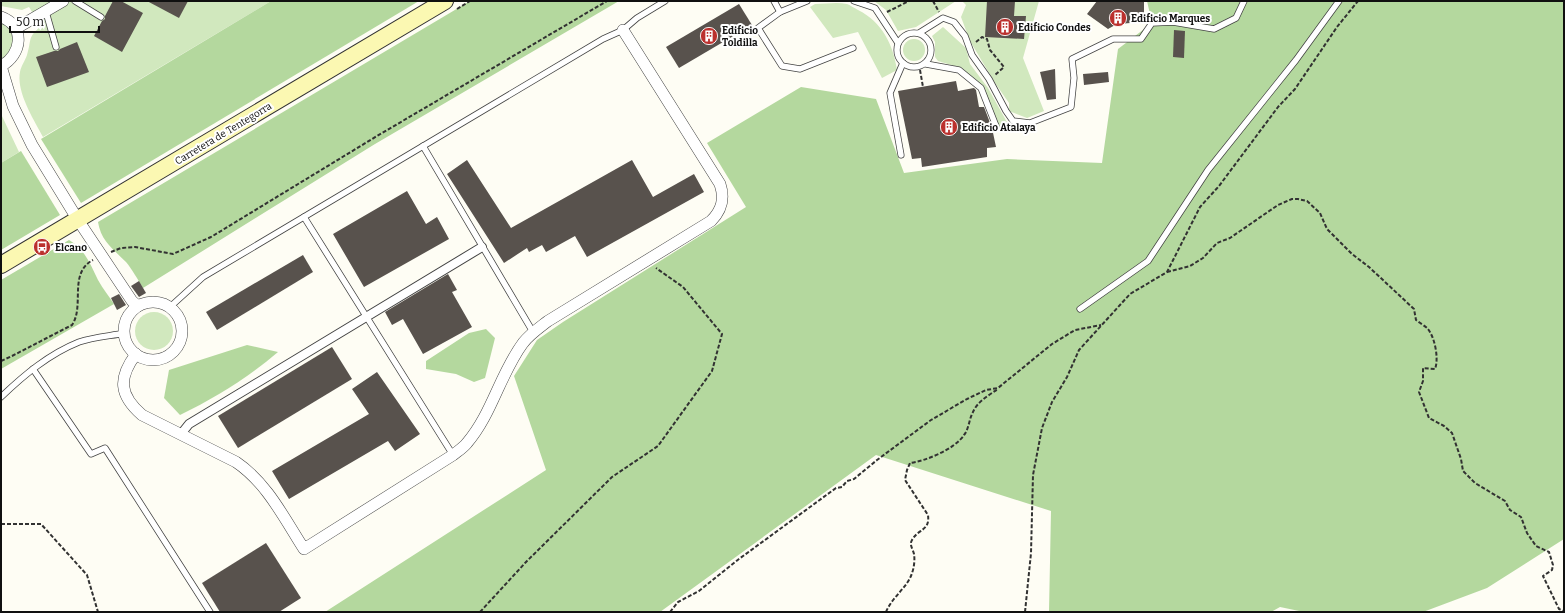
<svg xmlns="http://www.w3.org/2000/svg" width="1565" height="613" viewBox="0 0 1565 613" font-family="Bitter,serif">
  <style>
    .green { fill: #d1e8be }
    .forest { fill: #b4d89e }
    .building { fill: #58524d }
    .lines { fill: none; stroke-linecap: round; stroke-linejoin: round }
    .service-casing { stroke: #434343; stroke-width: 7 }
    .pedestrian-casing { stroke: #434343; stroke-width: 10 }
    .minor-casing { stroke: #434343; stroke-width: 12 }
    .secondary-casing { stroke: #323232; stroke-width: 18 }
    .path { stroke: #323232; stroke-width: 2; stroke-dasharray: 4 2; stroke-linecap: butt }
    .service { stroke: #fff; stroke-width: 5.5 }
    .pedestrian { stroke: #fff; stroke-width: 8 }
    .minor { stroke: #fff; stroke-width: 11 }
    .secondary { stroke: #fbf8b2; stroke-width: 16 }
    .labels { text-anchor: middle; stroke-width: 4; stroke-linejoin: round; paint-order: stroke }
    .poi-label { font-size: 10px; font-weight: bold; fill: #101010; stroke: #fff; text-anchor: start }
    .street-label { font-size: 10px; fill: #101010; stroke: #fff }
  </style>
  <rect width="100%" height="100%" fill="#fefdf4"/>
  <g class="green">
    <path d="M1,1h270l-228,136c-9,-17 -27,-45 -23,-65 1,-6 5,-11 7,-17 5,-16 0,-17 14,-29l-12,-19 -7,3 -21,-4z"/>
    <polygon points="874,1 956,1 916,27 898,31 886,10"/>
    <polygon points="962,1 1039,1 1023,58 1044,111 1027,118 1009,111 1009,103 995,83 970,41 961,17 966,5"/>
    <path d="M815,4c10,0 22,-2 32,0 3,1 7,4 11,6 24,12 35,34 39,60l-15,8 -24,-46 -25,6 -23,-31z"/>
    <polygon points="1,17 3,17 18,43 1,66"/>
    <polygon points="943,27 966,48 970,64 988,88 1008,124 999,129 983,86 961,68 938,61 935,57 935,42 932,36"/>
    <circle cx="914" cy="50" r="11"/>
    <polygon points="1,114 19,152 1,163"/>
    <circle cx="154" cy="331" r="19"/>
  </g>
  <g class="forest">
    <polygon points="271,1 419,1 81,203 41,139"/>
    <path d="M470,1h149l-244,143 -232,144c-5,-8 -11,-19 -17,-26 -13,-13 -25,-21 -28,-40z"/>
    <polygon points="1147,1 1564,1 1564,539 1487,588 1423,612 1304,612 1280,607 1271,612 1049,612 1051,511 876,455 660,612 325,612 546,470 514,376 537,340 563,322 746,207 707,143 801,87 876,99 904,173 1007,159 1102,163 1118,49 1152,23"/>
    <polygon points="21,151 60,215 1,250 1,163"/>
    <path d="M69,240c16,9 21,24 29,40 5,9 11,16 16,24l-113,65v-89z"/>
    <polygon points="486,329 495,338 485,378 474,382 456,374 426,369 426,361 469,333"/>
    <path d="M247,345l31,7c-29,25 -63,46 -98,63l-16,-17 5,-28z"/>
  </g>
  <g class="building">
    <polygon points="113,1 121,1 143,13 122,52 94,36 102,21 105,19 105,16"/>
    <polygon points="147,1 188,1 179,18"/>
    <polygon points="987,1 1015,1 1014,16 1026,16 1024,39 985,37"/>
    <polygon points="1097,1 1144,1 1144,22 1117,24 1108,29 1087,14"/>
    <polygon points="739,4 752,25 679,68 666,47"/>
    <polygon points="1174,30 1185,31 1184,58 1173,57"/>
    <polygon points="77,42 89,72 47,87 36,57 54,51 58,51 60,49"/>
    <polygon points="1055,69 1056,99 1047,100 1040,72"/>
    <polygon points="1108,72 1109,82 1084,85 1083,74"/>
    <polygon points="956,81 958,91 974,88 976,90 979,107 984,107 992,128 996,147 987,148 987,157 922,167 921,158 912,159 898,91"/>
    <polygon points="467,160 511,228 632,160 653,197 694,174 704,192 587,257 575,236 546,252 542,245 529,252 527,248 504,263 447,174"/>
    <polygon points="407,191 426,224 437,217 449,239 364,287 333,234"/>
    <polygon points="303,255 313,272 217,330 206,312"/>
    <polygon points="448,274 457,290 452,292 472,327 423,354 403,319 392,325 385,312"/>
    <polygon points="139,281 146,293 139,297 131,286"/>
    <polygon points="119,294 126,305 117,310 111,298"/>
    <polygon points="332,347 352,379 238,448 218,416"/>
    <polygon points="377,372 420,434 395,451 388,441 289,499 272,471 369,414 352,389"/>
    <polygon points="266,543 301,598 279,612 220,612 202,583"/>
  </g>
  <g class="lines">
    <defs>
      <g id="service">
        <polyline points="75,1 101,17"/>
        <polyline points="774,1 780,12 807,1"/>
        <polyline points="854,1 875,8 898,43"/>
        <polyline points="46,12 56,47"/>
        <polyline points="780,12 758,28 782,66 800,69 853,48"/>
        <circle cx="914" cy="50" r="17"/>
        <polyline points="919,33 943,18 954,22 965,36 972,55 989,79 1006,111 1013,121 1030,123 1071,107 1074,78 1072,59 1113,39 1141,39 1152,23 1173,22 1214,29 1236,18 1244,1"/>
        <polyline points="926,64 959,70 981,88 996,126"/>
        <polyline points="423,146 533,332"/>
        <polyline points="901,155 890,93 903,63"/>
        <polyline points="304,217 453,455"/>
        <polyline points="170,307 203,277 603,39 623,30 637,18 665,1"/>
        <polyline points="1080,309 1148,261 1208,170 1296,60 1339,1"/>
        <polyline points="33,369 91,454 105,448 210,612"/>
        <path d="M1,397c23,-22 48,-43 78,-55 15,-5 31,-6 46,-9"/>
      </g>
      <polyline id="pedestrian" points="181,434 189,424 482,247"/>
      <g id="minor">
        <path d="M1,17c25,9 21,38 0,49l12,40 19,39 46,75 54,81 6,5"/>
        <polyline points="15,29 63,1"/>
        <circle cx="153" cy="331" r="29"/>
        <path d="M136,354c-18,24 -17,41 6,61l94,47c31,21 48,56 68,87l149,-94c5,-4 10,-7 14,-12 25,-29 33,-69 56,-100 7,-9 16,-15 25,-22l163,-100c11,-11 14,-22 9,-37l-97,-154"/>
      </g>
      <polyline id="secondary" points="1,265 445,1"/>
    </defs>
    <use href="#service" class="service-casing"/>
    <use href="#pedestrian" class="pedestrian-casing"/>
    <use href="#minor" class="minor-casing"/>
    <use href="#secondary" class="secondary-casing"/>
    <g class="path">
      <polyline points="933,1 939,12"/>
      <polyline points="457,9 470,1"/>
      <polyline points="887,12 909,1"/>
      <polyline points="976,42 982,37 987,39 990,50 1004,67 995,75"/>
      <polyline points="920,70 923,87"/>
      <polyline points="111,252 121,248 135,247 173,254 211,237 377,136 607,1"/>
      <path d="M1167,272l23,-6 13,-8 14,-15 13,-5 48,-33 14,-6h6l9,2 13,12 7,16 25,25 17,13 45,42 2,11c4,3 9,6 12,9 7,9 11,30 7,40l-12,-1v13l-4,11 10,26 15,8 8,7 9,26 2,12 12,12 30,18 5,9 11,7 6,16 9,13 13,6 4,13 -1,5 -9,6 16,33 5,2"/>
      <path d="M1,361l11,-5 60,-31c13,-19 -4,-52 21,-65"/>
      <polyline points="1,524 41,524 87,575 98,612"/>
      <polyline points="480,612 526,562 612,477 658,446 712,371 722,334 683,287 656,268"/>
      <polyline points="670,612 678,602 699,591 739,559 836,488 842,487 847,481 854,479 877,460 931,420 967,399 986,390 998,388 1052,344 1075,330 1101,325"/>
      <path d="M886,612c6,-15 22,-25 26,-39 2,-5 3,-13 2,-19 -1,-5 -5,-9 -2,-14 7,-12 18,-9 16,-25l-23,-35 2,-10 3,-7c16,-2 45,-14 54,-28 5,-6 5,-16 9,-23 4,-10 16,-17 25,-23"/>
      <polyline points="1025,612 1031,553 1033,475 1042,428 1052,402 1067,377 1079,350 1130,294 1167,272 1200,207 1219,186 1278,107 1295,89 1337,27 1358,1"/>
    </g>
    <use href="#service" class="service"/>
    <use href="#pedestrian" class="pedestrian"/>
    <use href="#minor" class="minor"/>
    <use href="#secondary" class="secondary"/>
  </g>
  <defs>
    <symbol id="building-disc" viewBox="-11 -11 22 22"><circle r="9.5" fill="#bb302d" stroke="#fff"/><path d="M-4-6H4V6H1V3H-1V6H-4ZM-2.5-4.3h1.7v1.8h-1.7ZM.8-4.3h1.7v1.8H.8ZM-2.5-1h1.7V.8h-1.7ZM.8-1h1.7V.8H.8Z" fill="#fff"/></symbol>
    <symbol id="bus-disc" viewBox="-11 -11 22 22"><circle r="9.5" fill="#bb302d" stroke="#fff"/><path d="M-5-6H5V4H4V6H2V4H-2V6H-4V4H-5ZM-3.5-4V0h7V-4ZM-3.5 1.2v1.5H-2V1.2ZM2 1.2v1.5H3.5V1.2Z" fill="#fff"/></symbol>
  </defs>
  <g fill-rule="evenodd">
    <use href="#building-disc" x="1108" y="8" width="20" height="20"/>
    <use href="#building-disc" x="995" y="17" width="20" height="20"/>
    <use href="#building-disc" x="699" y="26" width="20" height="20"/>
    <use href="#building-disc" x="939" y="117" width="20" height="20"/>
    <use href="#bus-disc" x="32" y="237" width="20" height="20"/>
  </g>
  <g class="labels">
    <g class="poi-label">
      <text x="1131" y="22">Edificio Marques</text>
      <text x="1018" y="31">Edificio Condes</text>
      <text x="722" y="34">Edificio<tspan x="722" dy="12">Toldilla</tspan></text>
      <text x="962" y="131">Edificio Atalaya</text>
      <text x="55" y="251">Elcano</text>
    </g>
    <g class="street-label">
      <text transform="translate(223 133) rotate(-31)" y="4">Carretera de Tentegorra</text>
    </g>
  </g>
  <rect width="1565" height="613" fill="none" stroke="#101010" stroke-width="4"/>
  <path d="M10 26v6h89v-6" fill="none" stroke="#101010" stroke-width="2"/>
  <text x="16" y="26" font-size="12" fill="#101010" stroke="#ffffff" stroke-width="3" paint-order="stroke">50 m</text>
</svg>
